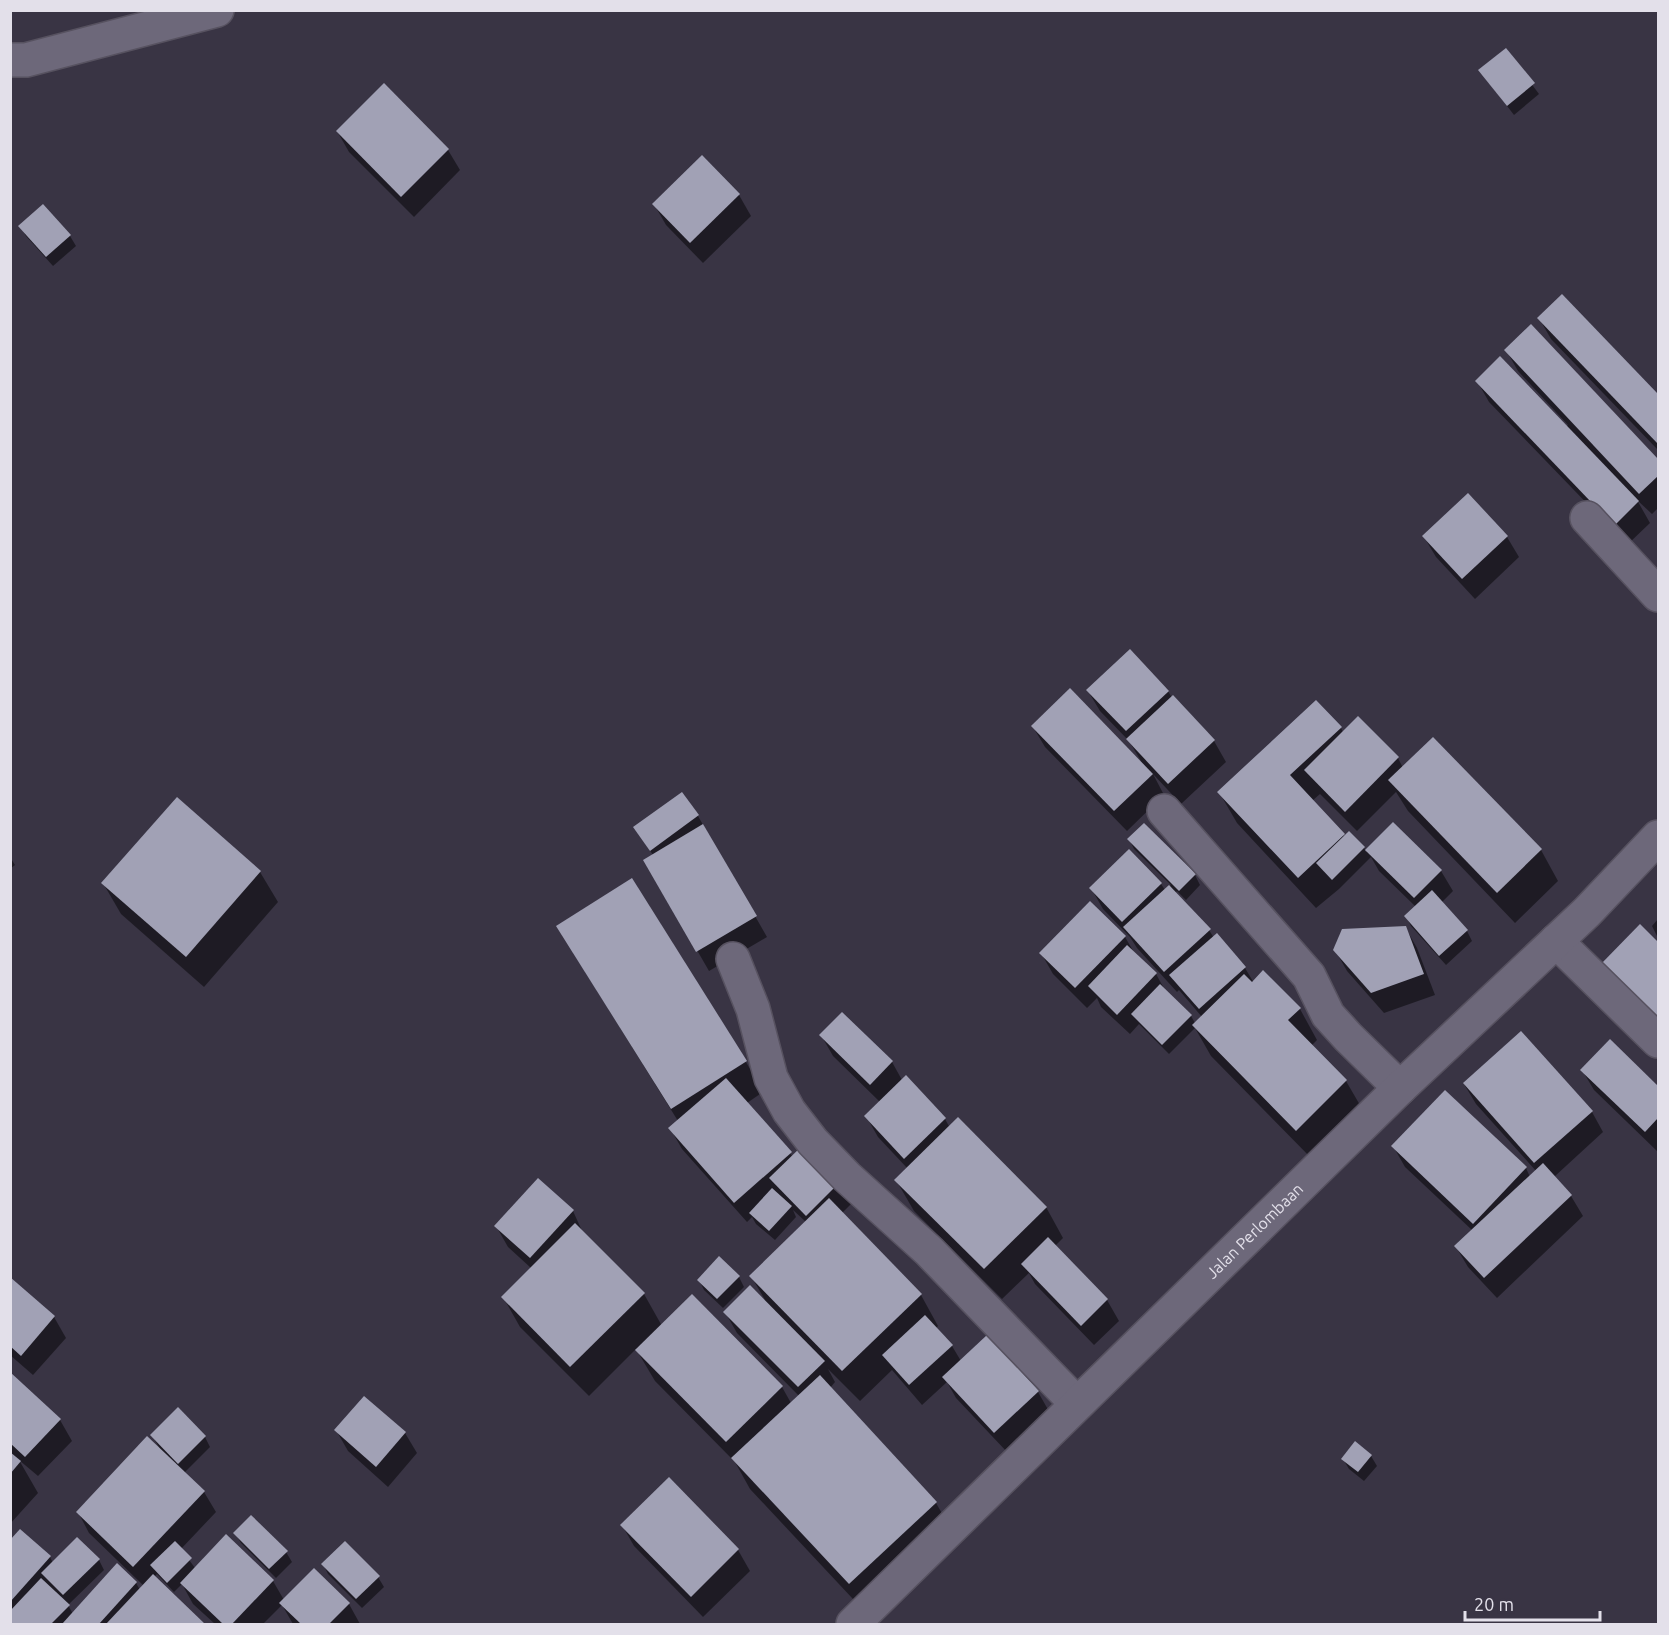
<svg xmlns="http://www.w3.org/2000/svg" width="1669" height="1635" viewBox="0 0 1669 1635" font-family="Ubuntu,sans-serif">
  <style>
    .shadow { fill: #0007 }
    .building { fill: #a1a1b5 }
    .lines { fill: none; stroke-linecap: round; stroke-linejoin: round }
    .minor-casing { stroke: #575260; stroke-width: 36 }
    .minor { stroke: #6d687a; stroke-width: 33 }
    .labels { text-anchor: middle; stroke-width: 6; stroke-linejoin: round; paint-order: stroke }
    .street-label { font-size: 16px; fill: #e3e0ea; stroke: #393444 }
  </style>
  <rect width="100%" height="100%" fill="#393444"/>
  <g class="shadow">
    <polygon points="1506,50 1539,94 1514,115 1480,71"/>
    <polygon points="337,131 448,150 460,170 414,217 349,152"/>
    <polygon points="702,157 739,195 751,216 703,263 666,225 654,204"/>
    <polygon points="43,206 70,236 76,246 53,266 26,236 20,226"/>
    <polygon points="1562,296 1658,396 1658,450 1551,339 1539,318"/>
    <polygon points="1531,326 1658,461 1658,508 1652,514 1637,500 1650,523 1627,545 1489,402 1477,381 1566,427 1568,425 1518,371 1506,350"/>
    <polygon points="1468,495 1507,537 1519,557 1475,599 1436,557 1424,537"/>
    <polygon points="1088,691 1168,691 1172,698 1214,741 1226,762 1181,804 1153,774 1164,795 1127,831 1045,747 1033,727 1141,761 1129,741 1100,711"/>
    <polygon points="1341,728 1343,732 1398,758 1403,768 1433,739 1541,850 1558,881 1515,923 1408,811 1396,792 1357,831 1320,794 1312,801 1345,838 1364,848 1366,852 1393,824 1441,871 1453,891 1441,903 1467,931 1472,941 1446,965 1411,926 1406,916 1416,907 1379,871 1371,857 1339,889 1316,908 1237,823 1219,792"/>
    <polygon points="681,794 698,816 767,937 709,971 645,860 653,855 641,837"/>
    <polygon points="1129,839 1195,875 1200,885 1186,900 1177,891 1175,893 1209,930 1214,938 1217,935 1245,968 1254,983 1300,1009 1317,1040 1311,1046 1346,1081 1364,1112 1314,1161 1211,1056 1195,1028 1169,1054 1139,1024 1130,1034 1101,1007 1097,998 1087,1008 1053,974 1041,953 1090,903 1125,937 1135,954 1156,974 1166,992 1191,1016 1195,1023 1202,1017 1179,990 1177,992 1137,948 1130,937 1103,909 1091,888 1161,884 1165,890 1171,885 1134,849"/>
    <polygon points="10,857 15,865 10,869"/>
    <polygon points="260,872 278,902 204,987 121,914 103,883"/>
    <polygon points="1658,919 1658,938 1652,926"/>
    <polygon points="1640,926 1658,944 1658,1028"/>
    <polygon points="1405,927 1417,948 1435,995 1384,1013 1347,971 1335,950"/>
    <polygon points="576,957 746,1062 763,1092 747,1103 793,1157 804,1146 852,1203 842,1213 921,1295 938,1326 936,1328 952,1346 961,1361 1038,1392 1050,1413 1007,1452 956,1398 947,1382 922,1405 892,1370 860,1401 828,1369 835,1382 830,1388 936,1503 954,1534 867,1614 750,1489 735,1462 655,1381 636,1349 589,1396 520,1327 503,1297 531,1268 508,1247 496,1226 573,1211 583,1233 644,1294 662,1326 692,1296 782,1387 791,1403 799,1396 737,1333 725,1312 765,1300 751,1276 806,1222 793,1210 796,1217 775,1240 756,1224 752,1217 747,1222 682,1149 670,1128 678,1121"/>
    <polygon points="842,1014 892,1062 902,1080 906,1077 945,1119 950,1128 1046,1207 1063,1238 1055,1246 1107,1300 1119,1321 1094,1345 1035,1284 1029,1273 1002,1299 914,1211 896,1180 908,1169 878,1137 866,1116 880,1102 833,1056 821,1035"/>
    <polygon points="1610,1041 1658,1089 1658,1152 1594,1090 1582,1070"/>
    <polygon points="1464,1084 1592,1112 1603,1132 1554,1177 1571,1196 1583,1216 1497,1298 1468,1267 1456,1247 1473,1231 1405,1167 1393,1146 1526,1168 1530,1177 1536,1171 1476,1104"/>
    <polygon points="739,1277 744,1287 723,1308 704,1290 699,1280"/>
    <polygon points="10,1279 54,1317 66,1338 33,1375 10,1355"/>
    <polygon points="10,1374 60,1420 72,1441 38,1476 19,1460 38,1493 10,1524"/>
    <polygon points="178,1409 205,1437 210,1447 184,1473 204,1492 216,1512 181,1549 195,1568 273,1581 284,1600 349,1604 360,1624 293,1624 282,1605 263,1624 215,1624 193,1604 182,1584 174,1592 157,1574 154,1577 203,1624 10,1624 10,1543 50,1557 53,1563 99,1560 104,1570 68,1605 73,1614 136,1583 140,1590 144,1586 89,1533 78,1512 160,1449 152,1435"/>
    <polygon points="336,1430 405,1433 417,1453 388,1487 348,1451"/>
    <polygon points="1371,1456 1377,1466 1364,1481 1349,1469 1343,1459"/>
    <polygon points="669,1479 738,1550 750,1571 703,1617 634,1546 622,1525"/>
    <polygon points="235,1533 286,1552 292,1562 276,1578 241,1543"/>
    <polygon points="323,1564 378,1577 384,1587 362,1608 328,1574"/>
  </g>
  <g class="building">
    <polygon points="1506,48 1535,83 1507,106 1478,70"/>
    <polygon points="384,83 449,149 401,197 336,131"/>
    <polygon points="702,155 740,194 690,243 652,204"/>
    <polygon points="43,204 71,235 46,257 18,226"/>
    <polygon points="1562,294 1658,394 1658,444 1537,318"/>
    <polygon points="1531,324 1658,459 1658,476 1639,494 1504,350"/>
    <polygon points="1500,356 1639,501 1614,526 1475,381"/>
    <polygon points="1468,493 1508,536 1462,579 1422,536"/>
    <polygon points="1130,649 1169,691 1126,731 1086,690"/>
    <polygon points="1070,688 1153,774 1114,811 1031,726"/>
    <polygon points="1173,695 1215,740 1168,784 1126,739"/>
    <polygon points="1316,700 1342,727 1290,775 1345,834 1298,878 1217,792"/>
    <polygon points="1358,716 1399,757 1345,812 1304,770"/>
    <polygon points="1433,737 1542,849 1497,893 1388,780"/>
    <polygon points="682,792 699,815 650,851 633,827"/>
    <polygon points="177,797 261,871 186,957 101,883"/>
    <polygon points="1393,822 1442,870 1414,898 1365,850"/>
    <polygon points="1144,823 1196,874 1179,891 1127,839"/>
    <polygon points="703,824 757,916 696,952 643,860"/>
    <polygon points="1349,831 1365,847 1332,880 1316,863"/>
    <polygon points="1129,849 1162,883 1122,922 1089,888"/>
    <polygon points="632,878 747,1061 671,1109 556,926"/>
    <polygon points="1169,885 1211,929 1164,972 1123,927"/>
    <polygon points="1432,890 1468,930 1439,956 1404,916"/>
    <polygon points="1090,901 1126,936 1075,988 1039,953"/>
    <polygon points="1640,924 1658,942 1658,1021 1601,964"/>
    <polygon points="1406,926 1424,974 1371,993 1333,950 1342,929"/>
    <polygon points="1217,933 1246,967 1199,1009 1169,975"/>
    <polygon points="1127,945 1157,973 1117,1015 1088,986"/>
    <polygon points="1263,970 1301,1008 1288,1020 1347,1080 1296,1131 1192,1025 1244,974 1252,982"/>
    <polygon points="1160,984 1192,1015 1162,1045 1131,1014"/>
    <polygon points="842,1012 893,1061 870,1085 819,1035"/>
    <polygon points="1521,1031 1593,1111 1534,1163 1463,1083"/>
    <polygon points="1610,1039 1658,1086 1658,1118 1645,1132 1580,1070"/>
    <polygon points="906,1075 946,1118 904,1159 864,1116"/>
    <polygon points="726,1078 792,1152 734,1203 668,1128"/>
    <polygon points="1445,1090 1527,1167 1473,1224 1391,1146"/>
    <polygon points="958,1117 1047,1207 984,1269 894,1180"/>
    <polygon points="804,1144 841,1181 806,1216 769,1178"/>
    <polygon points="1543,1163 1572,1195 1484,1278 1454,1246"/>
    <polygon points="538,1178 574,1210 530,1258 494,1226"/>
    <polygon points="772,1188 792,1206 769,1231 749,1213"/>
    <polygon points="829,1198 922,1294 842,1371 749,1276"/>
    <polygon points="575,1223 645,1293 570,1367 501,1297"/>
    <polygon points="1048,1237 1108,1299 1081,1326 1021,1264"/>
    <polygon points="719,1256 740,1276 717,1299 697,1280"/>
    <polygon points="10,1277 55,1316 21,1356 10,1346"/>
    <polygon points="750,1285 825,1361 798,1387 723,1312"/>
    <polygon points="692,1294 783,1386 726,1442 635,1350"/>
    <polygon points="925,1315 953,1345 909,1385 882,1355"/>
    <polygon points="987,1335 1039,1391 994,1433 942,1377"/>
    <polygon points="10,1372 61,1419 25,1457 10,1443"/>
    <polygon points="820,1375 937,1502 849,1584 731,1458"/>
    <polygon points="364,1396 406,1432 376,1467 334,1430"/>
    <polygon points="178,1407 206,1436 178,1464 150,1435"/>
    <polygon points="147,1436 205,1491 133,1567 76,1512"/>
    <polygon points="1355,1441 1372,1455 1358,1472 1341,1459"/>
    <polygon points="10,1452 21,1461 10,1474"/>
    <polygon points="669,1477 739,1549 691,1597 620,1525"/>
    <polygon points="251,1515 288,1551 269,1569 233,1533"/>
    <polygon points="20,1529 51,1556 10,1602 10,1540"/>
    <polygon points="226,1534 274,1580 232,1624 223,1624 180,1583"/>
    <polygon points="77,1537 100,1559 63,1595 41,1573"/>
    <polygon points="175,1541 192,1558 167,1583 150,1565"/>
    <polygon points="345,1541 380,1576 356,1599 321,1564"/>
    <polygon points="117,1563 137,1582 99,1624 62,1624"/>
    <polygon points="314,1568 350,1603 329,1624 301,1624 279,1603"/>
    <polygon points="153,1574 205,1624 106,1624"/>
    <polygon points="41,1578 70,1605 51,1624 10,1624 10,1611"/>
  </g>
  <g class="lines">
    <defs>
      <g id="minor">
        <polyline points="10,60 26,60 217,10"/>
        <polyline points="1587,518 1658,595"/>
        <polyline points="1164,811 1309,976 1328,1015 1348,1037 1400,1088"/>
        <polyline points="1556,941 1658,1041"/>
        <polyline points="733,959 753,1009 771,1078 789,1111 813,1142 847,1177 929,1251 1077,1404"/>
        <path id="s1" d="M853,1624l547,-536 187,-176 71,-75"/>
      </g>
    </defs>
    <use href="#minor" class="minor-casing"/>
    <use href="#minor" class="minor"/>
  </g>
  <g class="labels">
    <g class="street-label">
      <text dy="6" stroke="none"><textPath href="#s1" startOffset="562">Jalan Perlombaan</textPath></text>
    </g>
  </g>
  <rect width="1669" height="1635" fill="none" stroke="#e3e0ea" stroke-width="24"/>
  <path d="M1465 1611v9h135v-9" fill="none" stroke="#e3e0ea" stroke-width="3"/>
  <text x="1474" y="1611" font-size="18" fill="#e3e0ea" stroke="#393444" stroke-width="4.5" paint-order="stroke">20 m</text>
</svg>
